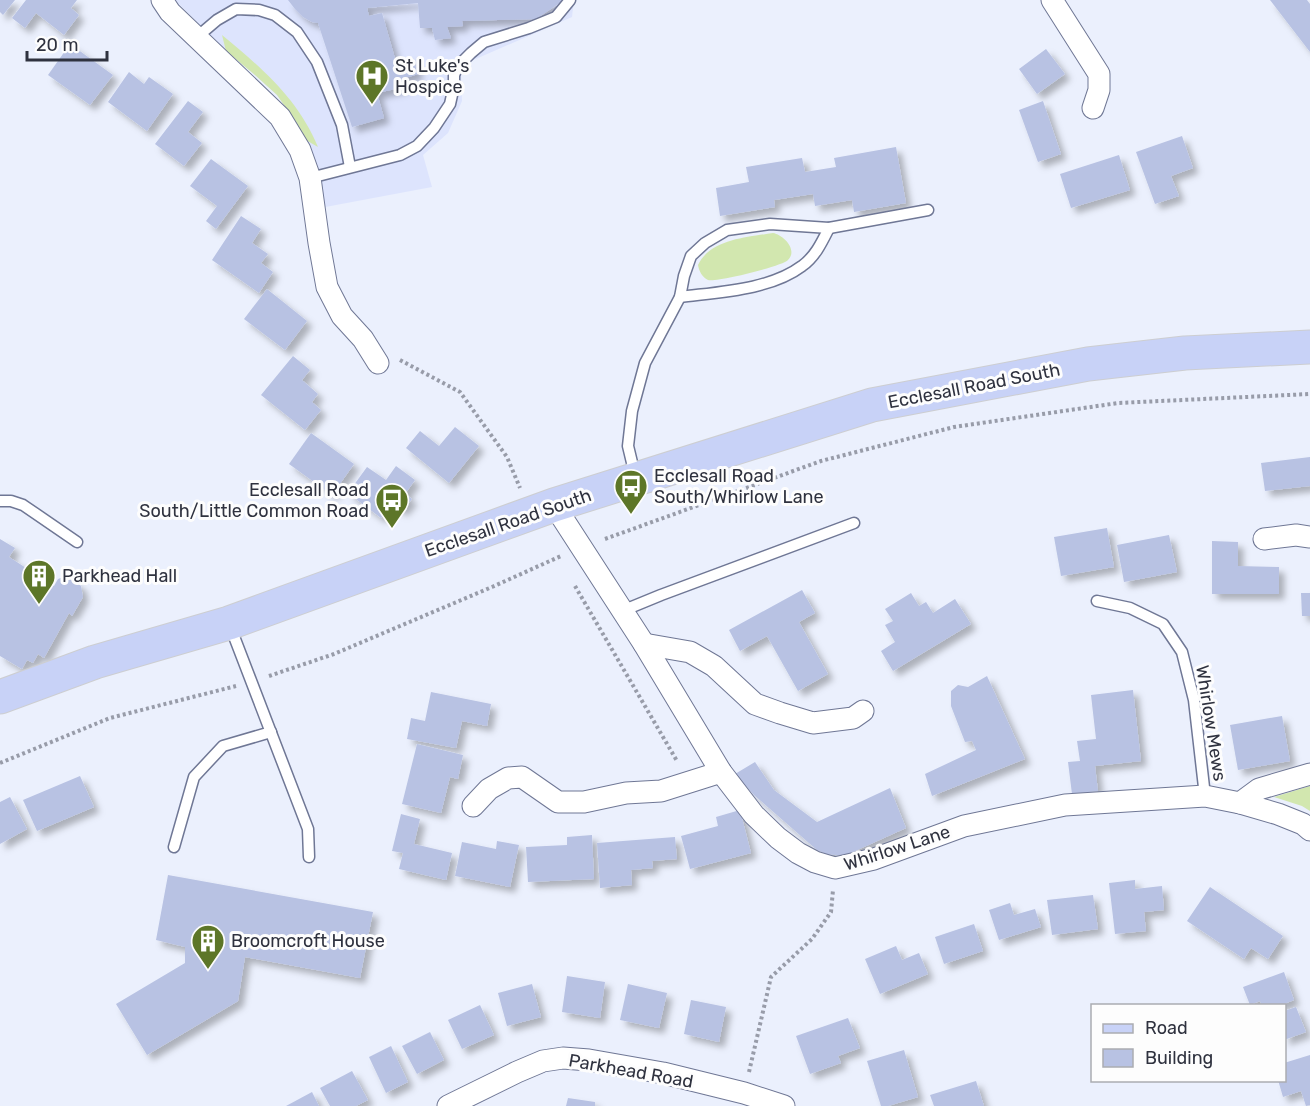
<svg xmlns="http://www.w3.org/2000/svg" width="1310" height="1106" viewBox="0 0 1310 1106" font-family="Rubik,sans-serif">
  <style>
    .built { fill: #dde4fd }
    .green { fill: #d2e7af }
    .building { fill: #b8c2e3; filter: url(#shadow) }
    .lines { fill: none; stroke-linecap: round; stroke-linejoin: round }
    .service-casing { stroke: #6f7795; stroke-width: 13 }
    .minor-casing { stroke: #6f7795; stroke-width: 23 }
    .primary-casing { stroke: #cdced1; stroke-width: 35 }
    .path { stroke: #989ca9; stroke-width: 4; stroke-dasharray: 3 3; stroke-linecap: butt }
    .service { stroke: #fff; stroke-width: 10 }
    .minor { stroke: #fff; stroke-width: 21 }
    .primary { stroke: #c8d2f7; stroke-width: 33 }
    .labels { text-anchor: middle; stroke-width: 6; stroke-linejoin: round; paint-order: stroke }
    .poi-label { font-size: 18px; fill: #2f323f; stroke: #fdfdfd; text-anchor: start }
    .street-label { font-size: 18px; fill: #2f323f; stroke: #fdfdfd }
  </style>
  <defs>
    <filter id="shadow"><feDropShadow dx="5.5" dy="5.5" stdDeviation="3" flood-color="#0004"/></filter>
  </defs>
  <rect width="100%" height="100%" fill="#ebf0fd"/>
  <polygon class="built" points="175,0 574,0 572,17 462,65 461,72 462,101 448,133 423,155 432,187 320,208 304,139 297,124 287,109 277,95 255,75 226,51"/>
  <g class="green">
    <path d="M222,35c40,33 76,64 96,112l-14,-8 -7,-15 -20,-29 -22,-20 -29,-24z"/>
    <path d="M773,233c11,2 25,17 15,27 -5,6 -73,23 -80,20 -6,-3 -9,-9 -10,-15 12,-26 51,-28 75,-32z"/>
    <polygon points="1310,786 1310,811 1302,806 1274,797"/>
  </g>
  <g class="building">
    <polygon points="0,0 15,0 3,15 0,12"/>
    <polygon points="26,0 77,0 71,8 79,15 64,35 36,13 25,28 12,18"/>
    <polygon points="288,0 562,0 561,2 536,19 462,21 463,26 447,27 451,38 435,40 432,28 420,28 418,3 367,8 369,16 382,13 396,62 412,57 418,74 402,79 404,87 377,93 384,118 352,127 318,23 312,22 303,17 295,9"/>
    <polygon points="1270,0 1307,0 1310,4 1310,52"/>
    <polygon points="70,44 113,75 90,105 48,75"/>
    <polygon points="1046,49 1065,74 1037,94 1019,69"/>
    <polygon points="129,72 144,84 149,77 173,94 147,131 108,102"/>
    <polygon points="188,101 203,112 188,132 202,143 184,166 155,144"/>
    <polygon points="1043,101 1061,154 1038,162 1019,110"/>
    <polygon points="1182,136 1193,168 1171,176 1179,196 1155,204 1136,152"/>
    <polygon points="896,147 906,203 854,212 852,200 815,206 813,194 774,200 775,207 720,216 716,188 749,182 746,167 802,158 805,172 836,167 834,158"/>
    <polygon points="1119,155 1130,190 1071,208 1060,174"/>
    <polygon points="211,159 248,186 216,229 206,221 217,206 190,186"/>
    <polygon points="241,216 261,229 252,243 268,254 261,263 273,272 259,293 212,260"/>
    <polygon points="267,289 307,321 285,350 244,319"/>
    <polygon points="293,356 310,370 302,380 318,394 312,402 321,410 305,430 261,395"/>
    <polygon points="455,427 479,446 449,483 406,448 420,431 439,446"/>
    <polygon points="311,433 354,464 332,495 289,464"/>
    <polygon points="1310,457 1310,486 1265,491 1261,463"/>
    <polygon points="396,466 415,480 405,494 412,499 402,511 391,503 381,518 348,493 367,467 386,480"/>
    <polygon points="1107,528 1114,567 1061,576 1054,537"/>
    <polygon points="1169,535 1177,572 1124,582 1117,545"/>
    <polygon points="0,539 15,548 9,557 54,586 58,579 66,576 81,586 83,597 72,616 69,613 44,658 38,654 33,663 27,660 22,669 0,656"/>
    <polygon points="1212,541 1238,542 1238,566 1279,567 1279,594 1212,594"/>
    <polygon points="802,590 815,613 799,622 828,674 798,691 767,636 740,651 729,630"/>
    <polygon points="911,593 919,606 926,602 933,613 955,599 971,624 893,671 881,651 895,642 885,625 893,621 885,609"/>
    <polygon points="1301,593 1310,593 1310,616 1302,616"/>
    <polygon points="987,676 1025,759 932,796 925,774 976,750 972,741 965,742 951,706 951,691 958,685 968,687"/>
    <polygon points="1133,690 1141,761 1095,766 1098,791 1072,794 1068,762 1080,761 1077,741 1096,739 1091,695"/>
    <polygon points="431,692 491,704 487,726 462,721 456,748 407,739 411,718 425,721"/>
    <polygon points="1282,716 1290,761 1238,770 1230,725"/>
    <polygon points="417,744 463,755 458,779 450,777 441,813 402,804"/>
    <polygon points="755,762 774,790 817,822 890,788 906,828 844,856 827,854 817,850 754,795 735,774"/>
    <polygon points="80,776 94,807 37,831 23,800"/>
    <polygon points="10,797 27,829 0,844 0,802"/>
    <polygon points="740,810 751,853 690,869 681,836 718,826 716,817"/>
    <polygon points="401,814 420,819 414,844 452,853 446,880 399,869 403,853 392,851"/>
    <polygon points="592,835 594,879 528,882 526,847 567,845 567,837"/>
    <polygon points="675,837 677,859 652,861 653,868 631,870 632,885 600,888 597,843"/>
    <polygon points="497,841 519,845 510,887 455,876 462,842 496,849"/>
    <polygon points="168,875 373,912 360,978 245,957 238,1001 147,1055 116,1004 185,963 185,947 156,940"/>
    <polygon points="1135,880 1135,889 1162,886 1164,910 1144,912 1146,931 1115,934 1109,883"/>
    <polygon points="1210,887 1283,936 1268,959 1251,948 1244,959 1187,921"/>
    <polygon points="1093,895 1098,929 1052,935 1047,900"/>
    <polygon points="1010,903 1014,915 1035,909 1041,927 999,940 989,910"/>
    <polygon points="974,924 983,951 944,964 935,937"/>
    <polygon points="896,946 902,960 919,953 928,974 880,994 865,959"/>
    <polygon points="1284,972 1294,1000 1279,1006 1262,1006 1260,1001 1250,1005 1243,987"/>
    <polygon points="567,976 605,982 600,1018 562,1012"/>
    <polygon points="532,984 541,1017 507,1026 498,993"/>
    <polygon points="628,984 667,993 659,1028 620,1020"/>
    <polygon points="691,1000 726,1007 719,1042 684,1034"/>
    <polygon points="480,1005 494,1035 462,1049 448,1020"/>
    <polygon points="1296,1007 1306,1032 1284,1040 1284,1011"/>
    <polygon points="848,1018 860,1048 838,1056 841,1063 810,1074 796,1036"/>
    <polygon points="430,1032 444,1060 417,1074 402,1046"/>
    <polygon points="391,1046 408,1082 386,1093 369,1057"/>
    <polygon points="904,1050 918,1097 888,1106 881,1106 867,1061"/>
    <polygon points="1310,1055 1310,1105 1306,1106 1301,1091 1283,1097 1278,1080 1284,1080 1284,1063"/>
    <polygon points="352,1071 368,1100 356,1106 330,1106 320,1088"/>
    <polygon points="976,1081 984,1106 934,1106 930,1095"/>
    <polygon points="312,1092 319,1106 286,1106"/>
    <polygon points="568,1098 595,1102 595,1106 566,1106"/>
  </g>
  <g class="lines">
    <defs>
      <g id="service">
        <polyline points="197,37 217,20 236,9 259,10 275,15 297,32 317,62 342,125 350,167"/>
        <polyline points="310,178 400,155 417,146 434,128 450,104 454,86 454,75 458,66 471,53 484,42 529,28 556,17 570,0"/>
        <path d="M680,297c39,-5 90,-7 122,-31 13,-9 20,-24 27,-38"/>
        <polyline points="635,475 628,446 632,411 645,363 680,297 684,276 691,256 705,243 727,230 770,224 829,228 928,210"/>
        <polyline points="0,501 11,501 23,505 77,542"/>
        <polyline points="1097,601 1130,608 1163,624 1182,652 1194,700 1205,796"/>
        <polyline points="622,611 661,595 854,523"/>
        <polyline points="230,626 308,829 309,857"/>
        <polyline points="174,847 194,777 223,746 271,732"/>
      </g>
      <g id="minor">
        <polyline points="162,0 170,12 280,117 300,150 310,178 319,243 327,287 342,316 363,339 378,363"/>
        <polyline points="1052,0 1099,74 1099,90 1093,108"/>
        <polyline points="554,505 644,644 721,772 754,815 778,838 798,853 815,862 835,868 874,859 964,826 1065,805 1205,796 1240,803 1278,814 1303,824 1310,830"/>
        <polyline points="1264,539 1296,535 1310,537"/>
        <polyline points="644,644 690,652 714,666 755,704 780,713 813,723 853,718 863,711"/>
        <polyline points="1240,803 1259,789 1310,774"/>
        <polyline points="473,806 489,789 508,778 522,777 558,802 584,802 626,793 661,791 721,772"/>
        <polyline points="448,1106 517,1072 543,1061 563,1058 589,1060 663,1073 744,1093 784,1106"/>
      </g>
      <polyline id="primary" points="0,697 95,662 229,623 554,505 872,405 1088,364 1185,353 1310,347"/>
    </defs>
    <use href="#service" class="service-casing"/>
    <use href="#minor" class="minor-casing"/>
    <use href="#primary" class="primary-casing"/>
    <g class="path">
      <polyline points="400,360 460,392 507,457 520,488"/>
      <polyline points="605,539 821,461 954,427 1118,403 1310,394"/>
      <polyline points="575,586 677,761"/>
      <polyline points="269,676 334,654 492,587 561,556"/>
      <polyline points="0,763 110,718 236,686"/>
      <polyline points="749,1072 771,977 812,939 831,912 833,890"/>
    </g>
    <use href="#service" class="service"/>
    <use href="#minor" class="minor"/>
    <use href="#primary" class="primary"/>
  </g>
  <defs>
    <symbol id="hospital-pin" viewBox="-11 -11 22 30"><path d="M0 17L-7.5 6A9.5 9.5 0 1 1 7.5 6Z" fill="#5d7628" stroke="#fdfdfd"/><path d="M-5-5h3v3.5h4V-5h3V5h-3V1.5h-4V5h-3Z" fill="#fff"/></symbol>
    <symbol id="bus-pin" viewBox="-11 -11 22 30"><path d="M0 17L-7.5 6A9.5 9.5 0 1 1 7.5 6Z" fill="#5d7628" stroke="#fdfdfd"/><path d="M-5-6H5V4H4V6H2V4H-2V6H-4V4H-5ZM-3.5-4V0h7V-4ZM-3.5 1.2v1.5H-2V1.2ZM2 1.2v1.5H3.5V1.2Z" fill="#fff"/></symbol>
    <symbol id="building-pin" viewBox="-11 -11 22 30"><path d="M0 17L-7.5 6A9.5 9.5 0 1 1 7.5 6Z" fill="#5d7628" stroke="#fdfdfd"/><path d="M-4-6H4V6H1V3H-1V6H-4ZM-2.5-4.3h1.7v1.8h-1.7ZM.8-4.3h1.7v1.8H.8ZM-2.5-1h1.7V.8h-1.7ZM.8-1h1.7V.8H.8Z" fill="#fff"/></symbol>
  </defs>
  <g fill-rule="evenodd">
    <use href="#hospital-pin" x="353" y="57" width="38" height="52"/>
    <use href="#bus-pin" x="612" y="467" width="38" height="52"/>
    <use href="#bus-pin" x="373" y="481" width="38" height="52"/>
    <use href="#building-pin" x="20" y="557" width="38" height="52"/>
    <use href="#building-pin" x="189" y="922" width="38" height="52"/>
  </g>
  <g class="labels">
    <g class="poi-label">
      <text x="395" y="72">St Luke's<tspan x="395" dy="21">Hospice</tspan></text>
      <text x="654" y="482">Ecclesall Road<tspan x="654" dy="21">South/Whirlow Lane</tspan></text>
      <text x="369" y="496" text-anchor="end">Ecclesall Road<tspan x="369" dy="21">South/Little Common Road</tspan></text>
      <text x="62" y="582">Parkhead Hall</text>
      <text x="231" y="947">Broomcroft House</text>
    </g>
    <g class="street-label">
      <text transform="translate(974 386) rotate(-11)" y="6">Ecclesall Road South</text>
      <text transform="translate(508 523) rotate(-19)" y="6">Ecclesall Road South</text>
      <text transform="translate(1211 723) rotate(81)" y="6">Whirlow Mews</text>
      <text transform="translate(897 848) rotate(-18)" y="6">Whirlow Lane</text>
      <text transform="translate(631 1071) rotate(10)" y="6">Parkhead Road</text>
    </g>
  </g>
  <rect x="1091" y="1004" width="195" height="78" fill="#fdfdfd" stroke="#abacb1" stroke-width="1.5"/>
  <rect x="1103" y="1024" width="30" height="9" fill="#c8d2f7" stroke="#abacb1" stroke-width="1.5"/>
  <text x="1145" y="1034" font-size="18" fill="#2f323f">Road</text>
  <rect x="1103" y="1049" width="30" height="18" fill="#b8c2e3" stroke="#abacb1" stroke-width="1.5"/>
  <text x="1145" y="1064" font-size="18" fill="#2f323f">Building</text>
  <path d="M27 51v9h80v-9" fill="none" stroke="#2f323f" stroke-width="3"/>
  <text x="36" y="51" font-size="18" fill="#2f323f" stroke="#fdfdfd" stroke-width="4.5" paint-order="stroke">20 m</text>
</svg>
